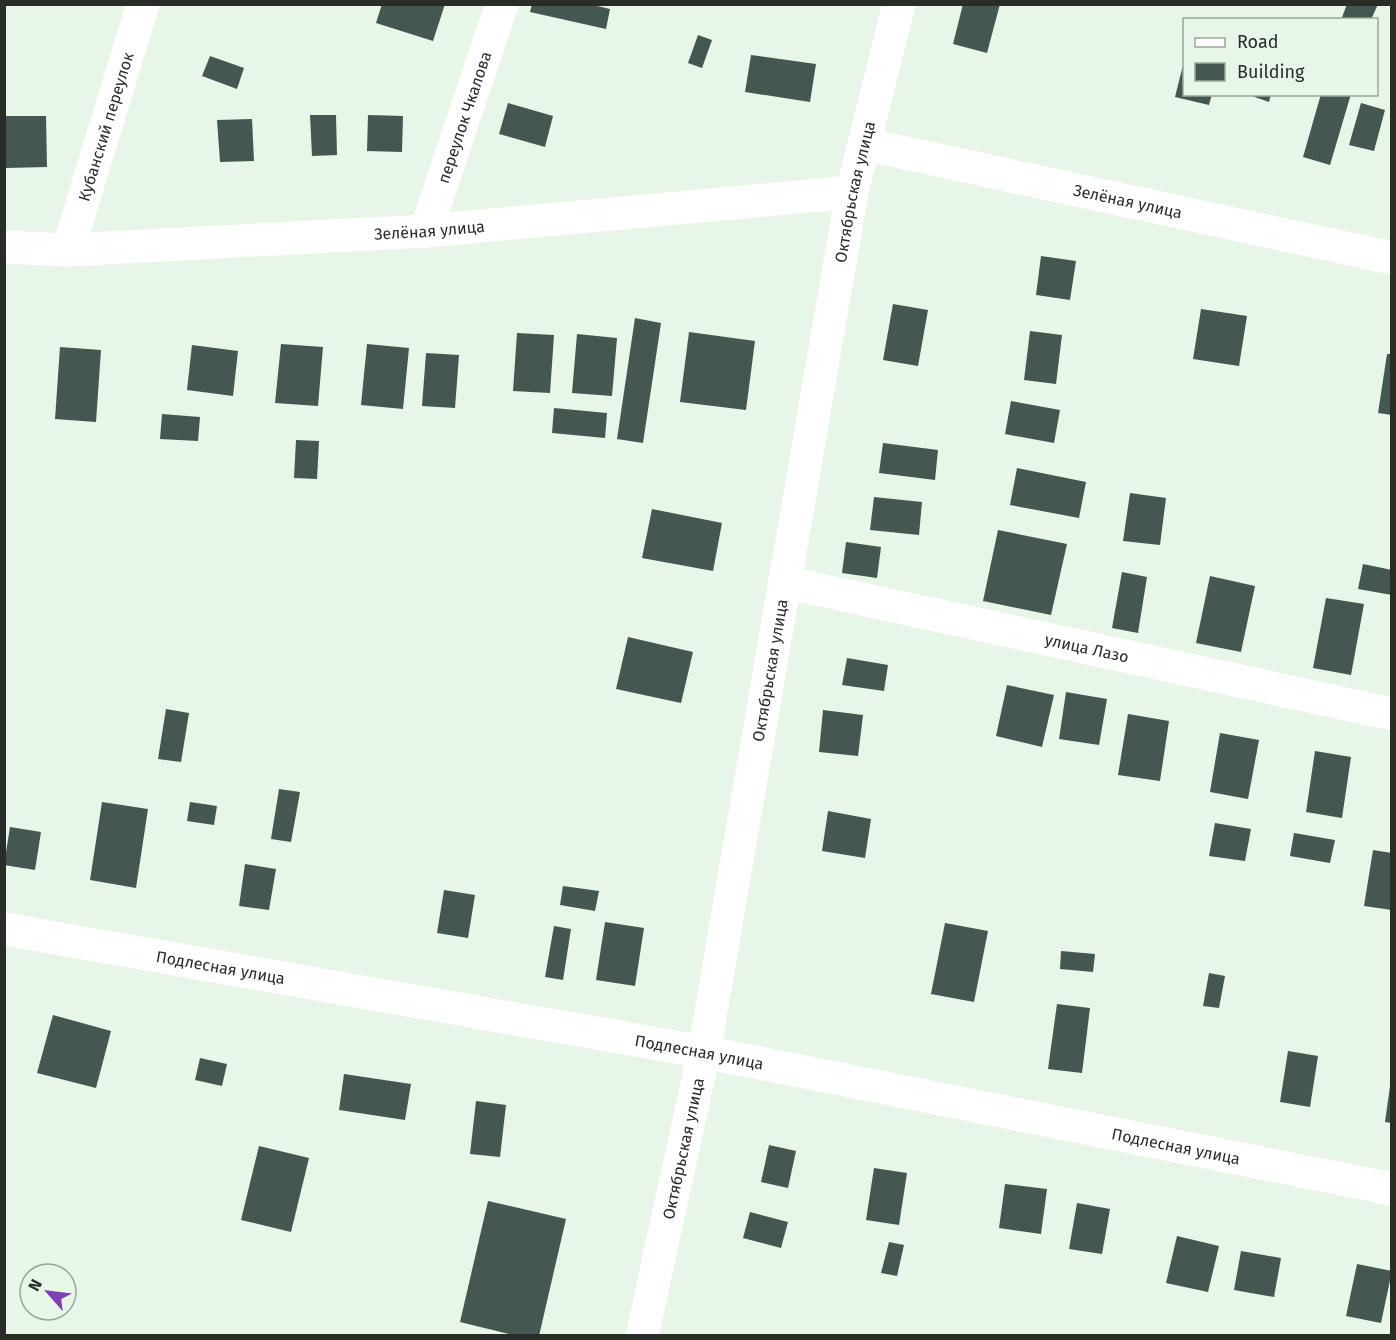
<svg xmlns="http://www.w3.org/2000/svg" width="1396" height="1340" viewBox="0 0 1396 1340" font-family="'Fira Sans',sans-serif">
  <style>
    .building { fill: #445751 }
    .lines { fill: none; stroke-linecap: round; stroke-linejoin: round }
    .street { stroke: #fff; stroke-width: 33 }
    .labels { text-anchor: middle; stroke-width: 6; stroke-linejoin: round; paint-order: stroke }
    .street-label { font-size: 16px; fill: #282d28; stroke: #e8f6e7 }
  </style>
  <rect width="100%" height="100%" fill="#e8f6e7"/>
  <g class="building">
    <polygon points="382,4 445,4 433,41 376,23"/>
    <polygon points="532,4 589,4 610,9 606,29 530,12"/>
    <polygon points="963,4 1000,4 987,53 953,44"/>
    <polygon points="1347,4 1378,4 1371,20 1341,20"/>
    <polygon points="698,35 712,40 702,68 688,63"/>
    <polygon points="751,55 816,64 810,102 745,92"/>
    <polygon points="210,56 244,68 237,89 202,76"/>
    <polygon points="1184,61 1184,94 1212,94 1209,105 1175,97"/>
    <polygon points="1246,94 1271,94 1269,102"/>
    <polygon points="1321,94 1351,94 1330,165 1303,157"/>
    <polygon points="508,103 553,116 545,147 499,134"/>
    <polygon points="1361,103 1385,110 1374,151 1349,145"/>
    <polygon points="310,115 336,115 337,155 312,156"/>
    <polygon points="368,115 403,116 402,152 367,151"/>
    <polygon points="6,116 46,116 47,167 6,168"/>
    <polygon points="252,119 254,161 220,162 217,120"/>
    <polygon points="1041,256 1076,261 1070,300 1036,295"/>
    <polygon points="893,304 928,310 918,366 883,360"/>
    <polygon points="1201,309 1247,316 1239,366 1193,359"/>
    <polygon points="635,318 661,323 643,443 617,439"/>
    <polygon points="1030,331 1062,335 1056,384 1024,380"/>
    <polygon points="689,332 755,341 746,410 680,402"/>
    <polygon points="517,333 554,335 550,393 513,391"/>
    <polygon points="577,334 617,338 612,396 572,393"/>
    <polygon points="281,344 323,347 318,406 275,403"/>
    <polygon points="367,344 409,348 403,409 361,405"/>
    <polygon points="192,345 238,351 233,396 187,390"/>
    <polygon points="60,347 101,350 96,422 55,419"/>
    <polygon points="426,353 459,355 455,408 422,406"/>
    <polygon points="1387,354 1392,354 1392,415 1378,413"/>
    <polygon points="1011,401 1060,410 1054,443 1005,434"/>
    <polygon points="554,408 607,413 605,438 552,433"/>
    <polygon points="162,414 200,417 198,441 160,439"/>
    <polygon points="296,440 319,441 317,479 294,478"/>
    <polygon points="883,443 938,450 935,480 879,473"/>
    <polygon points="1017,468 1086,482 1079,518 1010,505"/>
    <polygon points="1130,493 1166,498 1160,545 1123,541"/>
    <polygon points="874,497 922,502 919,535 870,530"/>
    <polygon points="652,509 722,523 713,571 642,558"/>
    <polygon points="998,530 1067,544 1051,615 983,601"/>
    <polygon points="846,542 881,547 877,578 842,573"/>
    <polygon points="1363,564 1392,570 1392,595 1358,589"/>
    <polygon points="1122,572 1147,577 1138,633 1112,628"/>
    <polygon points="1210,576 1255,586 1241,652 1196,643"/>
    <polygon points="1326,598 1364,604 1351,675 1313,668"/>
    <polygon points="628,637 693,652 681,703 616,689"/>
    <polygon points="847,658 888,665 884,691 842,685"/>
    <polygon points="1007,685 1054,695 1042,747 996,736"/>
    <polygon points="1066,692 1107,699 1099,745 1059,739"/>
    <polygon points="166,709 189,713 181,762 158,759"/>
    <polygon points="823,710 863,715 858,756 819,752"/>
    <polygon points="1128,714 1169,721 1160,781 1118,775"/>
    <polygon points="1220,733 1259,740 1248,799 1210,792"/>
    <polygon points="1315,751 1351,757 1342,818 1306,812"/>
    <polygon points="279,789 300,792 291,842 271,839"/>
    <polygon points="102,802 148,809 136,888 90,880"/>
    <polygon points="190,802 217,806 214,825 187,821"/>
    <polygon points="828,811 871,819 865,858 822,851"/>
    <polygon points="1215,823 1251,829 1245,861 1209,856"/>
    <polygon points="10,827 41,832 35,870 4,865"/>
    <polygon points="1294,833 1335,840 1330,863 1290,856"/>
    <polygon points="1373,850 1392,853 1392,910 1364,906"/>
    <polygon points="245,864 276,869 269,910 239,906"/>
    <polygon points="563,886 599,891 595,911 560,905"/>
    <polygon points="444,890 475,895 468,938 437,933"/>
    <polygon points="605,922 644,928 635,986 596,980"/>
    <polygon points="945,923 988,931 974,1002 931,994"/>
    <polygon points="554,926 571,929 563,980 545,977"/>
    <polygon points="1061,951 1095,954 1093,972 1060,969"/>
    <polygon points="1209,973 1225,976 1219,1008 1203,1006"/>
    <polygon points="1057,1004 1090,1008 1082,1073 1048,1069"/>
    <polygon points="53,1015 111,1031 96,1088 37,1073"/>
    <polygon points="1288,1051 1318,1056 1310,1107 1280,1102"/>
    <polygon points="200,1058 227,1064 222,1086 195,1080"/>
    <polygon points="344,1074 411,1084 405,1120 339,1110"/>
    <polygon points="1390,1086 1392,1086 1392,1123 1385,1122"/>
    <polygon points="476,1101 506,1105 500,1157 470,1154"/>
    <polygon points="769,1145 796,1151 788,1188 761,1182"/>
    <polygon points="259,1146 309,1158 291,1232 241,1220"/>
    <polygon points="874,1168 907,1173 899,1225 866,1220"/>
    <polygon points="1005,1184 1047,1189 1041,1234 999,1228"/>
    <polygon points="488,1201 566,1219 539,1336 517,1336 460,1322"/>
    <polygon points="1077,1203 1110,1209 1102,1254 1069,1249"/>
    <polygon points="750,1212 788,1222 781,1248 743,1238"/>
    <polygon points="1177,1236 1219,1246 1208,1292 1166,1283"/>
    <polygon points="889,1242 904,1245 897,1276 881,1273"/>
    <polygon points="1241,1251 1281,1258 1274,1297 1234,1290"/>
    <polygon points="1357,1264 1392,1271 1381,1323 1346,1316"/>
  </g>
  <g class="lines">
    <g class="street">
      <path id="s1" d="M864,144l528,114"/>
      <path id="s2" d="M426,231l76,-227"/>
      <path id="s3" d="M4,247l64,3 358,-19 426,-39"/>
      <path id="s4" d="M68,250l75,-246"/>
      <path id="s5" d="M784,582l608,132"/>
      <path id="s6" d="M4,929l700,123 688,137"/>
      <path id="s7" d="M642,1336l62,-284 148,-860 47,-188"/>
    </g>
  </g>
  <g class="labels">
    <g class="street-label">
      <text dy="6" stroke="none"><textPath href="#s2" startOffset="120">переулок Чкалова</textPath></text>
      <text dy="6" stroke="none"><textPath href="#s4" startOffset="129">Кубанский переулок</textPath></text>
      <text dy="6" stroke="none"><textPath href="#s7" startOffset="1164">Октябрьская улица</textPath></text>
      <text dy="6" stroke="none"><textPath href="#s1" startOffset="270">Зелёная улица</textPath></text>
      <text dy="6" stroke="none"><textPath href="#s3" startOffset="426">Зелёная улица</textPath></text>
      <text dy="6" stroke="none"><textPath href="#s5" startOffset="310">улица Лазо</textPath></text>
      <text dy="6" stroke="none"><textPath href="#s7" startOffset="678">Октябрьская улица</textPath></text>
      <text dy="6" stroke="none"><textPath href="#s6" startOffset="220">Подлесная улица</textPath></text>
      <text dy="6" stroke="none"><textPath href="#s6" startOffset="706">Подлесная улица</textPath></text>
      <text dy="6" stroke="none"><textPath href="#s6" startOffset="1192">Подлесная улица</textPath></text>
      <text dy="6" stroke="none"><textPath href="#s7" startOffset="192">Октябрьская улица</textPath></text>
    </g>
  </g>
  <rect width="1396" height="1340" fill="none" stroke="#282d28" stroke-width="12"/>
  <rect x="1183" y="18" width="195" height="78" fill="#e8f6e7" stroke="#9ba69b" stroke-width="1.5"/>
  <rect x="1195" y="38" width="30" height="9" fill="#ffffff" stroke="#9ba69b" stroke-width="1.5"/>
  <text x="1237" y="48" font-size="18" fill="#282d28">Road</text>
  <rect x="1195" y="63" width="30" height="18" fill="#445751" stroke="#9ba69b" stroke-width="1.5"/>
  <text x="1237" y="78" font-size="18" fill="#282d28">Building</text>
  <g transform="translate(48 1292) rotate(298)"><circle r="28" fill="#e8f6e7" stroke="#9ba69b" stroke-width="1.5"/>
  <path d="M0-4.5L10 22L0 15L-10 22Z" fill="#7e40b5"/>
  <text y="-9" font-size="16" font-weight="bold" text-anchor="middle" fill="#282d28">N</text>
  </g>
</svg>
